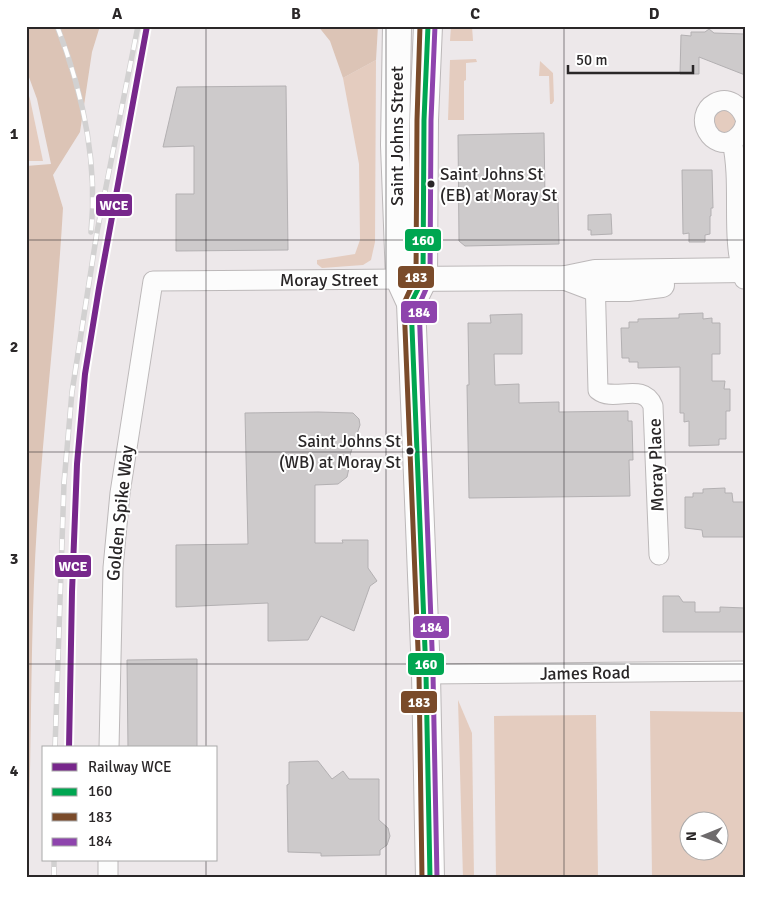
<svg xmlns="http://www.w3.org/2000/svg" width="771" height="904" viewBox="0 0 771 904" font-family="Signika,sans-serif">
  <style>
    .green { fill: #e4ccbf; fill-rule: evenodd }
    .forest { fill: #dcc4b6 }
    .building { fill: #cdcacb; stroke: #b3b0b2 }
    .lines { fill: none; stroke-linecap: round; stroke-linejoin: round }
    .minor-casing { stroke: #bcb8b9; stroke-width: 21 }
    .tertiary-casing { stroke: #bcb8b9; stroke-width: 26 }
    .primary-casing { stroke: #bcb8b9; stroke-width: 30 }
    .minor { stroke: #fcfcfc; stroke-width: 19 }
    .tertiary { stroke: #fcfcfc; stroke-width: 24 }
    .primary { stroke: #fcfcfc; stroke-width: 28 }
    .rail-casing { stroke: #d2d1d1; stroke-width: 5.5 }
    .rail { stroke: #fff; stroke-width: 4; stroke-dasharray: 11; stroke-linecap: butt }
    .bus-1-casing { stroke: #fff; stroke-width: 9 }
    .bus-2-casing { stroke: #fff; stroke-width: 9 }
    .bus-3-casing { stroke: #fff; stroke-width: 9 }
    .bus-1 { stroke: #00a651; stroke-width: 5 }
    .bus-2 { stroke: #7a4b2a; stroke-width: 5 }
    .bus-3 { stroke: #8e44ad; stroke-width: 5 }
    .rail-1-casing { stroke: #fff; stroke-width: 10 }
    .rail-1 { stroke: #77278b; stroke-width: 6 }
    .grid { fill: none; stroke: #2a2728; stroke-width: 1; stroke-opacity: 0.55 }
    .bus-dot { fill: #2a2728; stroke: #fff; stroke-width: 2 }
    .labels { text-anchor: middle; stroke-width: 4; stroke-linejoin: round; paint-order: stroke }
    .bus-label { font-size: 17px; fill: #2a2728; stroke: #fff; text-anchor: start }
    .street-label { font-size: 18px; fill: #2a2728; stroke: #fff }
    .line-badge { stroke: #fff; stroke-width: 2 }
    .badge-label { font-size: 14px; text-anchor: middle; font-weight: bold; fill: #fff }
    .neatline { fill: none; stroke: #2a2728; stroke-width: 2 }
    .grid-label { font-size: 16px; text-anchor: middle; font-weight: bold; fill: #2a2728 }
  </style>
  <rect width="100%" height="100%" fill="#ede8ea"/>
  <g class="green">
    <polygon points="451,26 472,26 473,41 450,41"/>
    <polygon points="476,59 477,62 466,63 466,80 464,81 464,120 448,120 450,60"/>
    <polygon points="376,60 375,242 371,260 363,265 322,268 317,264 317,260 355,254 360,240 359,164 343,78"/>
    <polygon points="540,61 553,73 554,101 552,104 550,104 549,76 539,76"/>
    <polygon points="26,87 30,99 43,161 26,161"/>
    <circle cx="724" cy="121" r="12"/>
    <polygon points="458,700 472,733 474,878 463,878"/>
    <path d="M650,711l95,1v166h-93zM688,822h30v30h-30z"/>
    <polygon points="596,715 598,878 496,878 494,716"/>
  </g>
  <g class="forest">
    <path d="M26,26h74l-8,26 -12,80 -27,43 10,33c-6,106 -19,211 -26,317 -7,107 -5,214 -9,321l-2,5v-456l2,-9 -2,-220 25,-2 -14,-65 -11,-30z"/>
    <polygon points="318,26 378,26 376,60 343,78 330,41"/>
  </g>
  <g class="building">
    <polygon points="709,29 714,33 745,34 745,75 699,57 699,74 680,74 681,35 691,36 691,32 705,32"/>
    <polygon points="286,86 288,250 176,251 176,194 194,194 194,146 163,147 177,87"/>
    <polygon points="544,133 545,198 558,198 559,244 465,246 459,241 458,135"/>
    <polygon points="682,170 712,170 713,208 711,208 711,216 710,216 710,234 705,235 705,242 689,242 689,233 683,234"/>
    <polygon points="611,214 612,234 591,235 591,230 588,230 588,215"/>
    <polygon points="703,313 703,319 712,318 712,323 720,323 720,354 712,354 712,381 725,381 724,389 730,389 730,411 726,411 726,439 719,439 719,445 689,446 689,421 684,422 684,413 680,413 680,367 638,368 638,362 629,362 629,358 622,358 621,328 629,328 629,322 638,322 638,319 679,318 679,314"/>
    <polygon points="522,314 522,354 494,354 495,385 519,384 519,403 559,402 559,412 628,411 628,421 632,421 633,460 629,460 630,496 469,498 467,385 469,385 468,323 491,323 490,315"/>
    <polygon points="318,412 353,413 359,419 360,425 347,464 349,468 347,477 338,484 315,485 315,543 343,543 342,540 368,540 368,568 377,581 370,586 354,631 321,616 308,640 268,641 268,603 176,607 176,545 248,544 245,413"/>
    <polygon points="725,488 725,493 732,493 733,502 745,502 745,537 703,537 702,530 685,528 685,497 693,497 693,493 703,493 703,489"/>
    <polygon points="663,596 679,596 683,602 695,602 695,612 720,612 720,607 745,608 745,632 663,632"/>
    <polygon points="197,659 197,748 128,748 127,660"/>
    <polygon points="318,761 332,779 343,771 349,779 379,779 379,820 388,828 390,836 387,845 380,850 380,855 321,856 321,853 288,852 287,785 289,784 289,762"/>
  </g>
  <g class="lines">
    <defs>
      <g id="minor">
        <path d="M745,118c-5,-13 -17,-22 -30,-15 -24,13 -3,51 20,36 5,-4 9,-9 10,-15"/>
        <path d="M732,141c10,46 -2,93 12,138"/>
        <path d="M595,275l3,115c16,13 45,-9 55,16l6,149"/>
        <polyline points="426,674 745,671"/>
        <polyline points="109,748 113,568 120,493 153,281 400,279"/>
        <polyline points="108,878 108,860"/>
      </g>
      <g id="tertiary">
        <polyline points="566,278 595,289 628,289 662,285"/>
        <polyline points="405,279 566,278 595,272 745,270"/>
      </g>
      <g id="primary">
        <polyline points="397,26 395,145 400,279 411,303 426,674 430,878"/>
        <polyline points="411,303 423,279 424,120 428,26"/>
      </g>
    </defs>
    <use href="#minor" class="minor-casing"/>
    <use href="#tertiary" class="tertiary-casing"/>
    <use href="#primary" class="primary-casing"/>
    <use href="#minor" class="minor"/>
    <use href="#tertiary" class="tertiary"/>
    <use href="#primary" class="primary"/>
    <defs>
      <g id="rail">
        <path d="M57,26c25,64 41,136 34,206"/>
        <polyline points="55,748 64,483 72,392 97,232 138,26"/>
        <polyline points="54,878 54,860"/>
      </g>
    </defs>
    <use href="#rail" class="rail-casing"/>
    <use href="#rail" class="rail"/>
    <defs>
      <polyline id="bus-1" points="428,26 424,120 423,279 411,303 426,674 430,878"/>
      <polyline id="bus-2" points="420,26 417,120 416,277 404,303 419,674 422,878"/>
      <polyline id="bus-3" points="435,26 431,120 430,280 419,305 433,674 437,878"/>
    </defs>
    <use href="#bus-1" class="bus-1-casing"/>
    <use href="#bus-2" class="bus-2-casing"/>
    <use href="#bus-3" class="bus-3-casing"/>
    <use href="#bus-1" class="bus-1"/>
    <use href="#bus-2" class="bus-2"/>
    <use href="#bus-3" class="bus-3"/>
    <defs>
      <polyline id="rail-1" points="69,748 72,592 77,464 85,374 99,288 147,26"/>
    </defs>
    <use href="#rail-1" class="rail-1-casing"/>
    <use href="#rail-1" class="rail-1"/>
  </g>
  <path class="grid" d="M206,26v722M386,26v852M564,26v852M26,240h719M26,452h719M26,664h719M206,860v18"/>
  <g class="bus-dot">
    <circle cx="431" cy="184" r="4.5"/>
    <circle cx="410" cy="451" r="4.5"/>
  </g>
  <g class="labels">
    <g class="bus-label">
      <text x="440" y="180">Saint Johns St<tspan x="440" dy="21">(EB) at Moray St</tspan></text>
      <text x="401" y="447" text-anchor="end">Saint Johns St<tspan x="401" dy="21">(WB) at Moray St</tspan></text>
    </g>
    <g class="street-label">
      <text transform="translate(397 136) rotate(-90)" y="6">Saint Johns Street</text>
      <text x="329" y="286">Moray Street</text>
      <text transform="translate(656 465) rotate(-92)" y="6">Moray Place</text>
      <text transform="translate(120 513) rotate(-84)" y="6">Golden Spike Way</text>
      <text transform="translate(585 673) rotate(-1)" y="6">James Road</text>
    </g>
  </g>
  <g class="line-badge">
    <rect x="95" y="193" width="38" height="24" rx="5" fill="#77278b"/>
    <rect x="404" y="228" width="38" height="24" rx="5" fill="#00a651"/>
    <rect x="397" y="265" width="38" height="24" rx="5" fill="#7a4b2a"/>
    <rect x="400" y="300" width="38" height="24" rx="5" fill="#8e44ad"/>
    <rect x="54" y="554" width="38" height="24" rx="5" fill="#77278b"/>
    <rect x="412" y="615" width="38" height="24" rx="5" fill="#8e44ad"/>
    <rect x="407" y="652" width="38" height="24" rx="5" fill="#00a651"/>
    <rect x="400" y="690" width="38" height="24" rx="5" fill="#7a4b2a"/>
  </g>
  <g class="badge-label">
    <text x="114" y="210">WCE</text>
    <text x="423" y="245">160</text>
    <text x="416" y="282">183</text>
    <text x="419" y="317">184</text>
    <text x="73" y="571">WCE</text>
    <text x="431" y="632">184</text>
    <text x="426" y="669">160</text>
    <text x="419" y="707">183</text>
  </g>
  <rect width="771" height="904" fill="none" stroke="#ffffff" stroke-width="55"/>
  <rect x="42" y="746" width="175" height="115" fill="#ffffff" stroke="#aaa9a9"/>
  <rect x="52" y="763" width="25" height="8" fill="#77278b" stroke="#aaa9a9"/>
  <text x="88" y="772" font-size="15" fill="#2a2728">Railway WCE</text>
  <rect x="52" y="788" width="25" height="8" fill="#00a651" stroke="#aaa9a9"/>
  <text x="88" y="796" font-size="15" fill="#2a2728">160</text>
  <rect x="52" y="813" width="25" height="8" fill="#7a4b2a" stroke="#aaa9a9"/>
  <text x="88" y="822" font-size="15" fill="#2a2728">183</text>
  <rect x="52" y="838" width="25" height="8" fill="#8e44ad" stroke="#aaa9a9"/>
  <text x="88" y="846" font-size="15" fill="#2a2728">184</text>
  <g transform="translate(704 836) rotate(269)"><circle r="24" fill="#ffffff" stroke="#aaa9a9"/>
  <path d="M0-4L9 19L0 12L-9 19Z" fill="#6e6b6c"/>
  <text y="-8" font-size="14" font-weight="bold" text-anchor="middle" fill="#2a2728">N</text>
  </g>
  <path d="M568 65v8h125v-8" fill="none" stroke="#2a2728" stroke-width="2.5"/>
  <text x="576" y="65" font-size="15" fill="#2a2728" stroke="#ffffff" stroke-width="4" paint-order="stroke">50 m</text>
  <rect x="28" y="28" width="716" height="848" class="neatline"/>
  <g class="grid-label">
    <text x="117" y="19">A</text>
    <text x="296" y="19">B</text>
    <text x="475" y="19">C</text>
    <text x="654" y="19">D</text>
    <text x="14" y="139">1</text>
    <text x="14" y="352">2</text>
    <text x="14" y="564">3</text>
    <text x="14" y="776">4</text>
  </g>
</svg>
